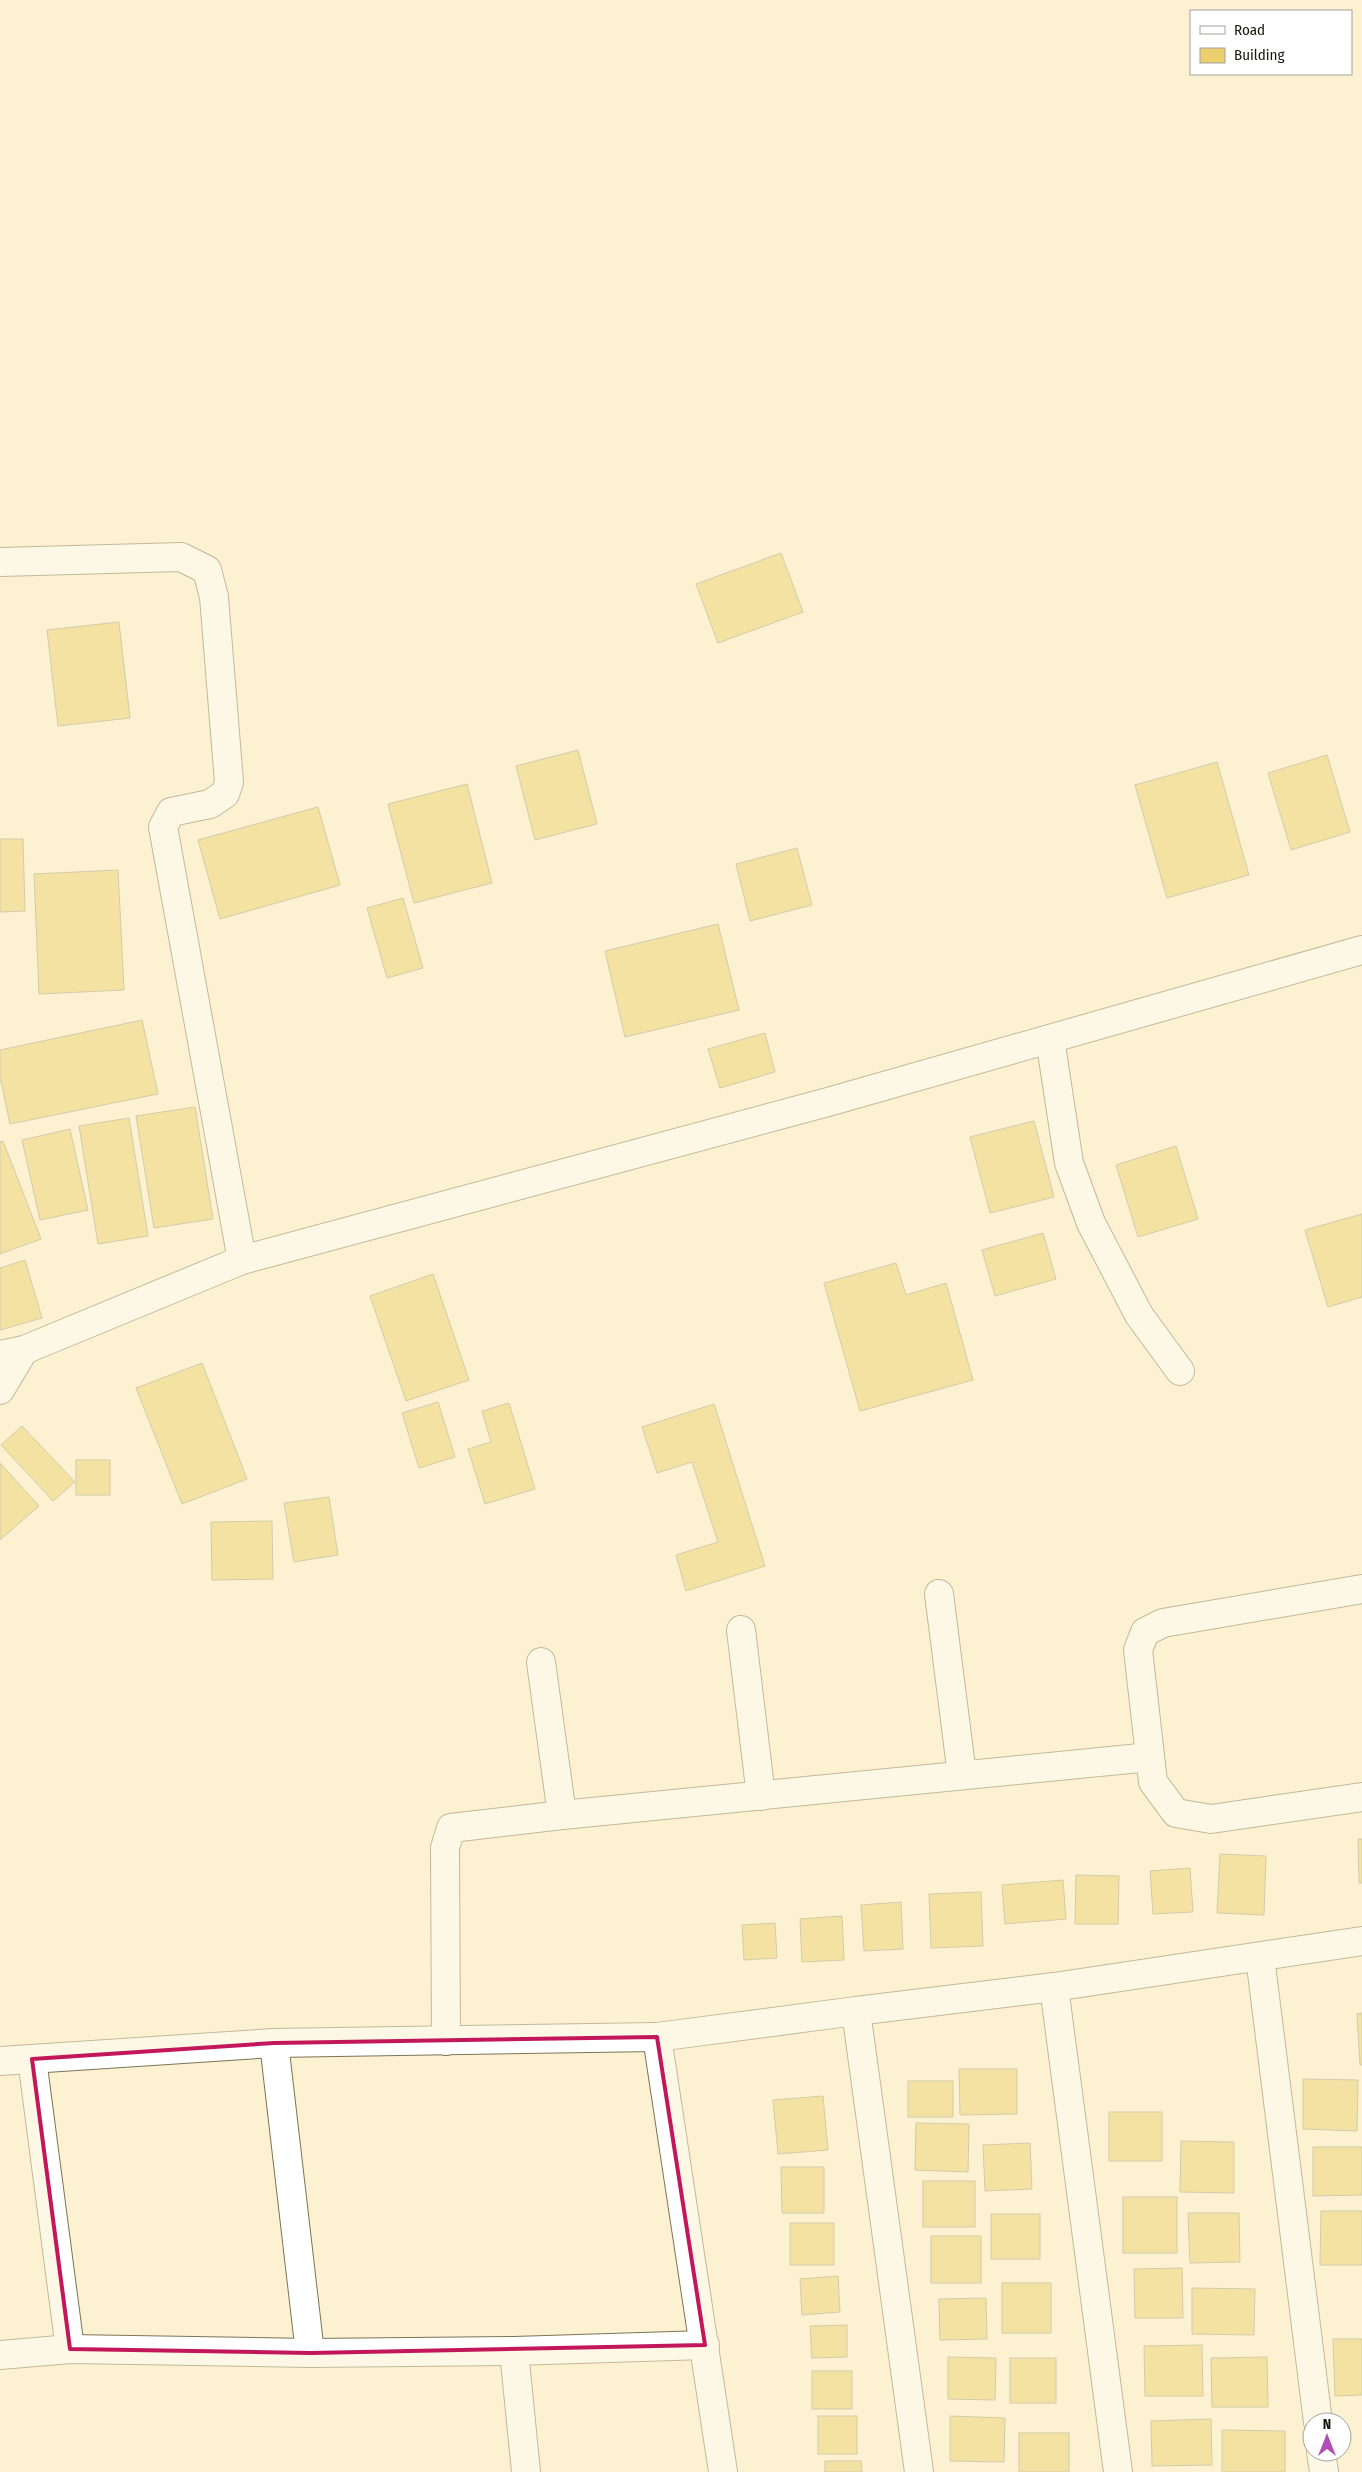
<svg xmlns="http://www.w3.org/2000/svg" width="1362" height="2472" viewBox="0 0 1362 2472" font-family="'Fira Sans Condensed',sans-serif">
  <style>
    .building { fill: #eacf6c; stroke: #a39a7b }
    .lines { fill: none; stroke-linecap: round; stroke-linejoin: round }
    .minor-casing { stroke: #7d7456; stroke-width: 30 }
    .minor { stroke: #fff; stroke-width: 28 }
    .marked { fill: none; stroke: #c2185b; stroke-width: 4; stroke-linejoin: round }
  </style>
  <rect width="100%" height="100%" fill="#fcf2d1"/>
  <g class="building">
    <polygon points="781,553 803,612 718,643 696,584"/>
    <polygon points="119,622 130,718 58,726 47,630"/>
    <polygon points="578,750 597,824 535,840 516,766"/>
    <polygon points="1327,755 1350,832 1291,850 1268,773"/>
    <polygon points="1217,762 1249,875 1167,898 1135,785"/>
    <polygon points="467,784 492,883 414,903 388,804"/>
    <polygon points="318,807 340,885 220,919 198,840"/>
    <polygon points="0,839 23,839 25,911 0,912"/>
    <polygon points="797,848 812,905 750,921 736,864"/>
    <polygon points="118,870 124,990 39,994 34,874"/>
    <polygon points="403,898 423,968 387,978 367,908"/>
    <polygon points="718,924 739,1010 625,1037 605,951"/>
    <polygon points="142,1020 158,1094 10,1124 0,1077 0,1050"/>
    <polygon points="765,1033 775,1072 720,1088 708,1049"/>
    <polygon points="195,1107 213,1219 154,1228 136,1116"/>
    <polygon points="129,1118 148,1236 98,1244 79,1126"/>
    <polygon points="1034,1121 1054,1197 990,1213 970,1137"/>
    <polygon points="70,1129 88,1210 40,1220 22,1140"/>
    <polygon points="3,1141 41,1239 0,1254 0,1142"/>
    <polygon points="1176,1146 1198,1219 1138,1237 1116,1165"/>
    <polygon points="1362,1214 1362,1297 1328,1307 1305,1230"/>
    <polygon points="1043,1233 1056,1279 995,1296 982,1250"/>
    <polygon points="25,1260 42,1318 0,1330 0,1268"/>
    <polygon points="896,1263 906,1295 946,1283 973,1380 860,1411 824,1283"/>
    <polygon points="433,1274 469,1380 406,1401 370,1296"/>
    <polygon points="202,1363 247,1479 182,1504 136,1388"/>
    <polygon points="438,1402 455,1457 419,1468 402,1413"/>
    <polygon points="509,1403 535,1489 485,1504 468,1449 491,1442 482,1411"/>
    <polygon points="714,1404 765,1566 686,1591 676,1555 718,1542 692,1462 657,1473 642,1427"/>
    <polygon points="22,1426 75,1482 53,1501 1,1445"/>
    <rect x="76" y="1460" width="34" height="35"/>
    <polygon points="0,1463 39,1506 0,1540"/>
    <polygon points="329,1497 338,1555 294,1562 284,1503"/>
    <polygon points="272,1521 273,1579 212,1580 211,1522"/>
    <polygon points="1358,1839 1362,1839 1362,1883 1359,1883"/>
    <polygon points="1220,1854 1266,1856 1264,1915 1217,1913"/>
    <polygon points="1190,1868 1193,1912 1153,1914 1150,1871"/>
    <polygon points="1076,1875 1119,1876 1118,1924 1075,1924"/>
    <polygon points="1063,1880 1066,1919 1005,1924 1002,1885"/>
    <polygon points="981,1892 983,1946 931,1948 929,1894"/>
    <polygon points="901,1902 903,1949 864,1951 861,1905"/>
    <polygon points="842,1916 844,1960 802,1962 800,1919"/>
    <polygon points="775,1923 777,1958 744,1960 742,1925"/>
    <polygon points="1362,2013 1362,2065 1360,2065 1357,2014"/>
    <polygon points="959,2069 1017,2069 1017,2114 960,2115"/>
    <polygon points="1303,2079 1358,2080 1357,2131 1303,2129"/>
    <rect x="908" y="2081" width="45" height="36"/>
    <polygon points="823,2096 828,2150 778,2154 773,2100"/>
    <rect x="1109" y="2112" width="53" height="49"/>
    <polygon points="916,2123 969,2124 968,2172 915,2170"/>
    <polygon points="1181,2141 1234,2142 1234,2193 1180,2192"/>
    <polygon points="1030,2143 1032,2189 985,2191 983,2145"/>
    <polygon points="1313,2147 1362,2147 1362,2195 1313,2196"/>
    <polygon points="781,2167 824,2167 824,2213 782,2213"/>
    <rect x="923" y="2181" width="52" height="46"/>
    <rect x="1123" y="2197" width="54" height="56"/>
    <polygon points="1321,2211 1362,2211 1362,2265 1320,2265"/>
    <polygon points="1188,2213 1239,2213 1240,2262 1190,2263"/>
    <rect x="991" y="2214" width="49" height="45"/>
    <rect x="790" y="2223" width="44" height="42"/>
    <rect x="931" y="2236" width="50" height="47"/>
    <polygon points="1182,2268 1183,2318 1135,2318 1134,2269"/>
    <polygon points="838,2276 840,2312 802,2315 800,2279"/>
    <rect x="1002" y="2283" width="49" height="50"/>
    <polygon points="1192,2288 1255,2289 1254,2335 1192,2334"/>
    <polygon points="986,2298 987,2339 940,2340 939,2299"/>
    <polygon points="847,2325 847,2357 812,2358 810,2326"/>
    <polygon points="1333,2339 1362,2339 1362,2395 1335,2396"/>
    <polygon points="1202,2345 1203,2396 1145,2396 1144,2346"/>
    <polygon points="948,2357 996,2358 995,2400 948,2399"/>
    <polygon points="1267,2357 1268,2407 1212,2407 1211,2358"/>
    <rect x="1010" y="2358" width="46" height="45"/>
    <rect x="812" y="2371" width="40" height="38"/>
    <rect x="818" y="2416" width="39" height="38"/>
    <polygon points="950,2416 1005,2418 1004,2462 950,2461"/>
    <polygon points="1211,2419 1212,2465 1152,2466 1151,2421"/>
    <polygon points="1222,2430 1285,2431 1285,2472 1222,2472"/>
    <rect x="1019" y="2433" width="50" height="39"/>
    <polygon points="825,2461 861,2461 862,2472 825,2472"/>
  </g>
  <g class="lines">
    <defs>
      <g id="minor">
        <polyline points="0,562 181,557 207,570 214,597 229,782 225,794 210,804 171,812 163,827 242,1260"/>
        <polyline points="1050,1039 1069,1163 1091,1223 1139,1315 1180,1371"/>
        <polyline points="0,1355 24,1350 242,1260 828,1102 1362,950"/>
        <polyline points="0,1390 24,1350"/>
        <polyline points="1362,1589 1163,1623 1145,1632 1138,1650 1153,1782 1176,1813 1211,1819 1362,1797"/>
        <polyline points="939,1594 962,1775"/>
        <polyline points="741,1630 761,1796"/>
        <polyline points="541,1662 562,1815"/>
        <polyline points="1260,1957 1318,2422"/>
        <polyline points="1054,1987 1118,2472"/>
        <polyline points="446,2041 445,1848 451,1828 562,1815 1150,1757"/>
        <polyline points="274,2043 310,2353"/>
        <polyline points="32,2059 70,2349"/>
        <polyline points="0,2061 274,2043 657,2037"/>
        <polyline points="514,2351 526,2472"/>
        <polyline points="0,2355 70,2349 310,2353 514,2351 705,2345"/>
        <polyline points="1321,2452 1324,2472"/>
        <polyline points="723,2472 657,2037 856,2011"/>
        <polyline points="919,2472 856,2011 1054,1987 1362,1941"/>
      </g>
    </defs>
    <use href="#minor" class="minor-casing"/>
    <use href="#minor" class="minor"/>
  </g>
  <path d="M0 0H1362V2472H0ZM657,2037l48,308 -395,8 -240,-4 -38,-290 242,-16z" fill="#fcf2d1" fill-opacity=".55" fill-rule="evenodd"/>
  <path class="marked" d="M657,2037l48,308 -395,8 -240,-4 -38,-290 242,-16z"/>
  <rect x="1190" y="10" width="162" height="65" fill="#ffffff" stroke="#a3a29d"/>
  <rect x="1200" y="26" width="25" height="8" fill="#ffffff" stroke="#a3a29d"/>
  <text x="1234" y="35" font-size="15" fill="#19160a">Road</text>
  <rect x="1200" y="48" width="25" height="15" fill="#eacf6c" stroke="#a3a29d"/>
  <text x="1234" y="60" font-size="15" fill="#19160a">Building</text>
  <g transform="translate(1327 2437)"><circle r="24" fill="#ffffff" stroke="#a3a29d"/>
  <path d="M0-4L9 19L0 12L-9 19Z" fill="#b04fb8"/>
  <text y="-8" font-size="14" font-weight="bold" text-anchor="middle" fill="#19160a">N</text>
  </g>
</svg>
